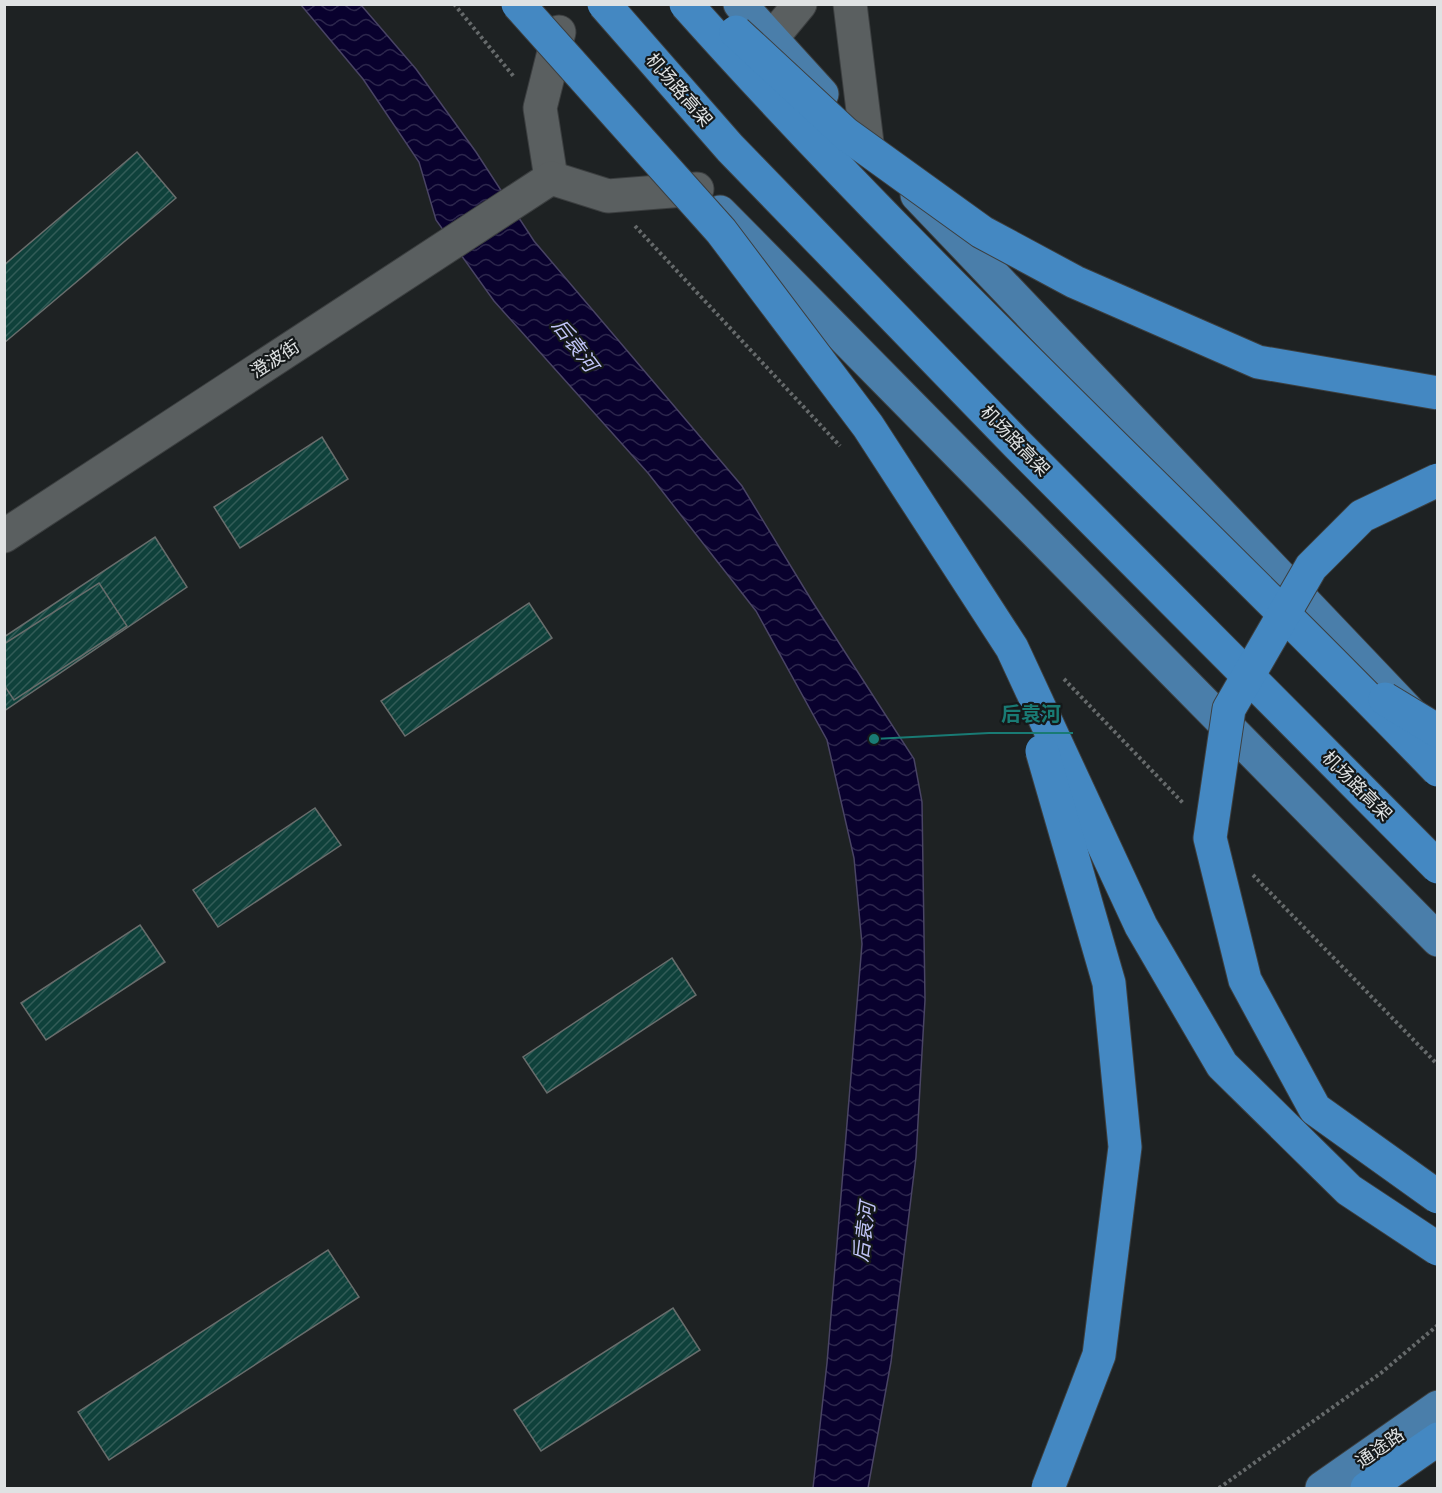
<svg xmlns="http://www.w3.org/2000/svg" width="1442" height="1493" viewBox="0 0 1442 1493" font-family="Raleway,'Noto Sans SC',sans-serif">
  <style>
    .water { fill: url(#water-waves); stroke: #494464; stroke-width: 1.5 }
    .building { fill: url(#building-hatch); stroke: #686d6c; stroke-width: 1.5 }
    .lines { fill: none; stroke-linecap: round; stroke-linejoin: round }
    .minor-casing { stroke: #3c3f40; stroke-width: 35 }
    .primary-casing { stroke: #3c3f40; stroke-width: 35 }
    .trunk-casing { stroke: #3c3f40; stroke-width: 35 }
    .path { stroke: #666a6b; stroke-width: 4; stroke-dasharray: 3 3; stroke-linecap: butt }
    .minor { stroke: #5a5f60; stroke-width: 33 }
    .primary { stroke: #4a7eaa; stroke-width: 33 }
    .trunk { stroke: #4488c2; stroke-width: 33 }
    .trunk-bridge-casing { stroke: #3c3f40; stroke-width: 35; stroke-linecap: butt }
    .trunk-bridge { stroke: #4488c2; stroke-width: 33 }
    .labels { text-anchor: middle; stroke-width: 4.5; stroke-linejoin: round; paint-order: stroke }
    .street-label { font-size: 18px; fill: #dfe2e3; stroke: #15191a }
    .water-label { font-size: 20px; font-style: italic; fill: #c0c4f7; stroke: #15191a }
    .leader { fill: none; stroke: #197b74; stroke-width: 2 }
    .callout-dot { fill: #197b74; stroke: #15191a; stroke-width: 2 }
    .callout-label { font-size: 20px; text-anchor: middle; font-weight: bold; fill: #197b74; stroke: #15191a; stroke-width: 4.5; stroke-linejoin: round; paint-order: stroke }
  </style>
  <defs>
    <pattern id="water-waves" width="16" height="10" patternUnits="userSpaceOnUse" patternTransform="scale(1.5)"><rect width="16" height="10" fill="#09012e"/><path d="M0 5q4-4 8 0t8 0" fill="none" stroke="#2c264c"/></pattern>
    <pattern id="building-hatch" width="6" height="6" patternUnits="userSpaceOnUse" patternTransform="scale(1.5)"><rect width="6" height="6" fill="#0f413b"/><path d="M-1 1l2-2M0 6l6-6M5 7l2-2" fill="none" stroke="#325c57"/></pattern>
  </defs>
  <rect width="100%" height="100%" fill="#1e2223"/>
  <polygon class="water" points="301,5 361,5 416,69 476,152 534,241 742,486 812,601 914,759 922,802 925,1000 916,1157 891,1362 868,1488 813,1488 827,1363 862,944 854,858 827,740 756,611 648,473 494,301 436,220 419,162 363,79"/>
  <g class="building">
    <polygon points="137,152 176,198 4,343 4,265"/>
    <polygon points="322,437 348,479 240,548 214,507"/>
    <polygon points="155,537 187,587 4,711 4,637"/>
    <polygon points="99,583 127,626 14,700 4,685 4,644"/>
    <polygon points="529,603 552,638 405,736 381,701"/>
    <polygon points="315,808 341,845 218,927 193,890"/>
    <polygon points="140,925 165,962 46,1040 21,1003"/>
    <polygon points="672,958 696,995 547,1093 523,1057"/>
    <polygon points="328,1250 359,1297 109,1460 78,1412"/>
    <polygon points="673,1308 700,1350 541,1451 514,1410"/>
  </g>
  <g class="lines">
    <defs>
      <g id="minor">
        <polyline points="850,4 867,143"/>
        <polyline points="771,39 800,4"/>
        <polyline points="551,178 540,108 559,32"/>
        <polyline points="4,536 551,178 608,196 697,189"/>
      </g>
      <g id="primary">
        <polyline points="740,4 822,94"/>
        <polyline points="917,195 1413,716"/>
        <polyline points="720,212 1438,940"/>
        <polyline points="1322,1488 1438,1407"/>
      </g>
      <polyline id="trunk" points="1367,1488 1438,1439"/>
    </defs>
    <use href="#minor" class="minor-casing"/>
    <use href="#primary" class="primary-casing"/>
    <use href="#trunk" class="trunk-casing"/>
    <g class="path">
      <polyline points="454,4 515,78"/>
      <polyline points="635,226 840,446"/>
      <polyline points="1064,679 1183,803"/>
      <polyline points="1253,875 1438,1065"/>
      <polyline points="1219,1488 1381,1373 1438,1325"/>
    </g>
    <use href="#minor" class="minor"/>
    <use href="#primary" class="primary"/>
    <use href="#trunk" class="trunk"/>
    <defs>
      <g id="trunk-bridge">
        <polyline points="518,4 721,231 868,426 1012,648 1141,926 1222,1065 1349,1190 1438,1249"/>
        <polyline points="604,4 730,148 1017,444 1438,867"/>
        <path d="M686,4c238,267 503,508 752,766"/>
        <polyline points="736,32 846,134 982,232 1075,282 1258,362 1438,393"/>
        <polyline points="1438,480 1362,516 1311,567 1229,709 1210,838 1245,980 1315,1109 1438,1197"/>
        <polyline points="1385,699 1438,731"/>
        <polyline points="1042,751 1109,983 1125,1147 1099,1355 1048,1488"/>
      </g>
    </defs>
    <use href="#trunk-bridge" class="trunk-bridge-casing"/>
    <use href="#trunk-bridge" class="trunk-bridge"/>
  </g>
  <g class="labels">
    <g class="street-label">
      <text transform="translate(679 90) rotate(49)" y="6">机场路高架</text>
      <text transform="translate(275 359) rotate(-33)" y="6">澄波街</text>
      <text transform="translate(1015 441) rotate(46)" y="6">机场路高架</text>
      <text transform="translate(1357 786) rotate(45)" y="6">机场路高架</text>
      <text transform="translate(1380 1448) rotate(-35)" y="6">通途路</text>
    </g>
    <g class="water-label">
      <text transform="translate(575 345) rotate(53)" y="7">后袁河</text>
      <text transform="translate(864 1232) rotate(-83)" y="7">后袁河</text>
    </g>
  </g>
  <path class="leader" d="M874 739L989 733H1073"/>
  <circle class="callout-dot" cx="874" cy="739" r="6"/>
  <g class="callout-label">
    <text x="1031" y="721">后袁河</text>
  </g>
  <rect width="1442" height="1493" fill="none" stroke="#dfe2e3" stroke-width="12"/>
</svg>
